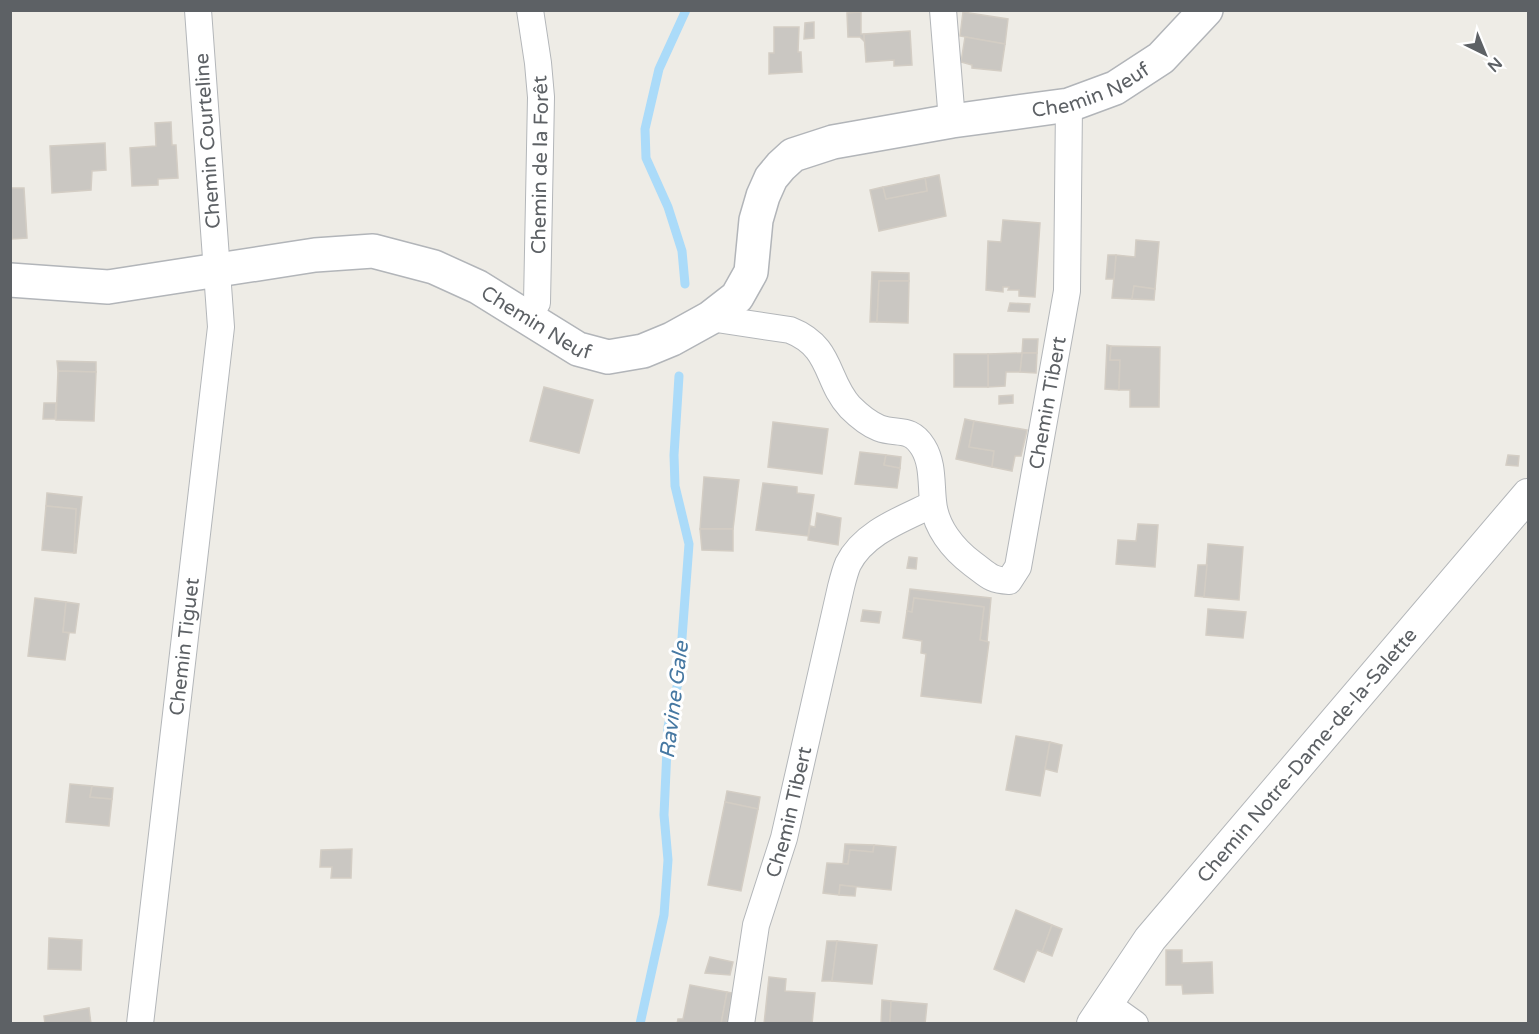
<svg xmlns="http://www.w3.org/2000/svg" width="1539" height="1034" viewBox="0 0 1539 1034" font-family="'Varela Round',sans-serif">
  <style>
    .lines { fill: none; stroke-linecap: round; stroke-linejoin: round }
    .stream { stroke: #abdbf9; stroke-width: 9 }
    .building { fill: #cac7c2; stroke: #d3cdc4; stroke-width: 1.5 }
    .minor-casing { stroke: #b3b6b9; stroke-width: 28 }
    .tertiary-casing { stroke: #b3b6b9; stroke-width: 34 }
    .secondary-casing { stroke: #b2b5b9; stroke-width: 36 }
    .minor { stroke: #fff; stroke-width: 26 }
    .tertiary { stroke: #fff; stroke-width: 32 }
    .secondary { stroke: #fff; stroke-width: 33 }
    .labels { text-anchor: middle; stroke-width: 6; stroke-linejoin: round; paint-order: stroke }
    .street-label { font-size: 20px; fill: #5d6165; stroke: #fff }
    .water-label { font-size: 21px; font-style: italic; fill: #4678a2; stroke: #fff }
  </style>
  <rect width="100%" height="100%" fill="#eeece6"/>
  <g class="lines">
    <g class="stream">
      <polyline points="685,284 682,251 668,207 646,158 645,129 659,69 686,10"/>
      <polyline points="640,1024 664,915 668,860 664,815 668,727 679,678 689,544 675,486 674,455 679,376"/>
    </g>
  </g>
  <g class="building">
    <polygon points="861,12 861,34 864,34 864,41 860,37 848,37 847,13"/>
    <polygon points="963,12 1008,19 1005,44 960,36"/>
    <polygon points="814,22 814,38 804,39 805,23"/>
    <polygon points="774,27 799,27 798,52 801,52 802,72 769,74 769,53 774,53"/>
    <polygon points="910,31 912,65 894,66 894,60 866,62 864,34"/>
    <polygon points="965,37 1005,44 1001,71 972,68 972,65 961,62"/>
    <polygon points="171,122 172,145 176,145 178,178 158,179 158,185 132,186 130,148 156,146 155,123"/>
    <polygon points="105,143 106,170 92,171 91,190 52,193 50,146"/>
    <polygon points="939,175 946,216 879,231 870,190 883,187 886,199 927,191 925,178"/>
    <polygon points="925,178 927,191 886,199 883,187"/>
    <polygon points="10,188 24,188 27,238 12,239"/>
    <polygon points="1003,220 1040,223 1035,297 1019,296 1019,290 1008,290 1009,287 1003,287 1003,292 986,290 988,241 1001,242"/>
    <polygon points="1136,240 1159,242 1155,289 1134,286 1132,299 1112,298 1116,255 1135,257"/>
    <polygon points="1108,255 1116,255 1114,279 1106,279"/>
    <polygon points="872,272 909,273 909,281 879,281 877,322 870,322"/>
    <polygon points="879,281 909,281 908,323 877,322"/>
    <polygon points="1134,286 1155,289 1154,300 1132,299"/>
    <polygon points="1010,303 1030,304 1029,312 1008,311"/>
    <polygon points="1023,339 1038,339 1037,353 1022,353"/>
    <polygon points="1107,345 1111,346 1110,360 1120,360 1119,390 1105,389"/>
    <polygon points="1111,346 1160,347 1159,407 1130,407 1130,390 1119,390 1120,360 1110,360"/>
    <polygon points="1022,353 1037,353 1036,373 1020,372"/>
    <polygon points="1022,353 1020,372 1006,372 1005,386 988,387 988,354"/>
    <rect x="954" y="354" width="34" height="33"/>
    <polygon points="57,361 96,362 96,372 58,371"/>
    <polygon points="58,371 96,372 94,421 56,420"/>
    <polygon points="544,387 593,400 579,453 530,441"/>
    <polygon points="1013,395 1013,403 999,404 999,396"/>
    <polygon points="44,403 56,403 55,419 43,419"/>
    <polygon points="965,419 974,421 969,447 994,451 992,467 956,459"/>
    <polygon points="974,421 1027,430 1021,456 1015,456 1012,471 992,467 994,451 969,447"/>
    <polygon points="773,422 828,429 822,474 768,467"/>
    <polygon points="860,452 886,455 884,465 900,468 897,488 855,484"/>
    <polygon points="886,455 901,457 900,468 884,465"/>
    <polygon points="1508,455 1519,456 1518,466 1506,465"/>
    <polygon points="704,477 739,480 733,529 700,529"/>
    <polygon points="763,483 797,487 797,493 814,495 808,536 756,530"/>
    <polygon points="47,493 82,497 76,553 74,553 75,544 73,544 76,509 46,506"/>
    <polygon points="46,506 76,509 74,553 42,550"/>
    <polygon points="817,513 841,518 838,545 808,540 810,526 815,527"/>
    <polygon points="1138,524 1158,525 1155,567 1116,564 1118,540 1136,541"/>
    <polygon points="700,529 733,529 733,551 702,550"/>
    <polygon points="1208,544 1243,547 1239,600 1204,597"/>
    <polygon points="909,557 917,558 916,569 907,568"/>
    <polygon points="1198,565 1207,565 1204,597 1195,596"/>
    <polygon points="910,589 991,598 987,642 980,640 984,607 914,598 912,612 907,611"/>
    <polygon points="35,598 66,602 63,632 69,633 65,660 28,656"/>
    <polygon points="914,598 984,607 980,640 989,642 981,703 921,696 926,654 921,653 922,641 903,638 907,611 912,612"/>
    <polygon points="66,602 79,604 75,633 63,632"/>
    <polygon points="1208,609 1246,612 1243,638 1206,635"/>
    <polygon points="863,610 881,612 879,623 861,621"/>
    <polygon points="1016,736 1050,742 1040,796 1006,790"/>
    <polygon points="1050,742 1062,745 1057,772 1045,769"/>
    <polygon points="70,784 92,786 90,797 112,799 109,826 66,822"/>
    <polygon points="92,786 113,788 112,799 90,797"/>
    <polygon points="727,791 760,797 758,809 725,802"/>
    <polygon points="725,802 758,809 741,891 708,885"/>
    <polygon points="845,844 874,845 873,852 850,850 848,864 843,864"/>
    <polygon points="874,845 896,847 891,890 840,885 839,895 823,893 827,863 848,864 850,850 873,852"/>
    <polygon points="352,849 351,878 331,878 332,867 320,867 321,850"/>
    <polygon points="840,885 856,887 855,896 839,895"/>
    <polygon points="1016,910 1052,925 1042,952 1037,950 1024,982 994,969"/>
    <polygon points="1052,925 1062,929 1052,956 1042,952"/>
    <polygon points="49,938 82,940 81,970 48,969"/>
    <polygon points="827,941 837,941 832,981 822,981"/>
    <polygon points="837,941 877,945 872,984 832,981"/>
    <polygon points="1166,950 1182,950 1182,963 1212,962 1213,993 1183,994 1182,985 1166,985"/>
    <polygon points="710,957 733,962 730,975 705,973"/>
    <polygon points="769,977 786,979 785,991 815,993 812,1024 764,1024"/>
    <polygon points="690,985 727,992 721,1024 677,1024 678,1019 683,1019"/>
    <polygon points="727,992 732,993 727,1024 721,1024"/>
    <polygon points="882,1000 891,1001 890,1024 881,1024"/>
    <polygon points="891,1001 927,1004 925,1024 890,1024"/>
    <polygon points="89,1008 91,1024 45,1024 44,1016"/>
  </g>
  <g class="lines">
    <defs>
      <g id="minor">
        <polyline points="943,10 952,121"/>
        <path id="s1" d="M526,317l11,-14 4,-206 -3,-34 -8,-53"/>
        <path id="s2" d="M710,318l80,12c43,17 35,50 60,77 8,8 19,17 29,21 18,7 31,-2 44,19 10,16 8,36 10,54 2,26 20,48 40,63 15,11 17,16 36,17l9,-14 49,-276 2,-186"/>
        <polyline points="1107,1004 1135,1024"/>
        <path id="s3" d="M140,1024l81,-697 -23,-317"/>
        <path id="s4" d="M741,1024l15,-99 28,-87 57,-251c2,-8 4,-16 7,-23 16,-32 55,-45 85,-60"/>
      </g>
      <g id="tertiary">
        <path id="s5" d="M1093,1024l57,-85 378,-444"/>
      </g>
      <g id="secondary">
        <path id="s6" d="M10,280l98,7 207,-32 58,-4 61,16 44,20 100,62 30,8 35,-6 29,-12 38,-21 27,-21 14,-25 5,-52 7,-24 8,-18 10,-12 12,-11 40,-13 119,-21 117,-16 46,-17 46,-30 45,-48"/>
      </g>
    </defs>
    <use href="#minor" class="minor-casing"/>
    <use href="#tertiary" class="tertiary-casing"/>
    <use href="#secondary" class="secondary-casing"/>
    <use href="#minor" class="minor"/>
    <use href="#tertiary" class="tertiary"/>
    <use href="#secondary" class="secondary"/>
  </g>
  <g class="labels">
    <g class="street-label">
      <text dy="7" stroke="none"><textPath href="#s6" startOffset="1234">Chemin Neuf</textPath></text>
      <text transform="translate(207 141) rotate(-94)" y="7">Chemin Courteline</text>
      <text dy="7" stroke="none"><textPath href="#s1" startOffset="156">Chemin de la Forêt</textPath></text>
      <text dy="7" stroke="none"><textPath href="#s6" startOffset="546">Chemin Neuf</textPath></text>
      <text dy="7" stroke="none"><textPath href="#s2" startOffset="624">Chemin Tibert</textPath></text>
      <text dy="7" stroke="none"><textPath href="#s3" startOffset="380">Chemin Tiguet</textPath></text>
      <text dy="7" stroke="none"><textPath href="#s5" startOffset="344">Chemin Notre-Dame-de-la-Salette</textPath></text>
      <text dy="7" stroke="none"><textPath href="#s4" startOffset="218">Chemin Tibert</textPath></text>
    </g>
    <g class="water-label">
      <text transform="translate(674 700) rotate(-83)" y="7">Ravine Gale</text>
    </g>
  </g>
  <rect width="1539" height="1034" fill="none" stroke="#5d6165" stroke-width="24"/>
  <g transform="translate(1485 54) rotate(137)" stroke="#ffffff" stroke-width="4.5" paint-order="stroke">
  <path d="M0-4.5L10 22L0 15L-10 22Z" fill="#5d6165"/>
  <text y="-9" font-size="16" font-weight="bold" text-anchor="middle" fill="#5d6165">N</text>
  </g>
</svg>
